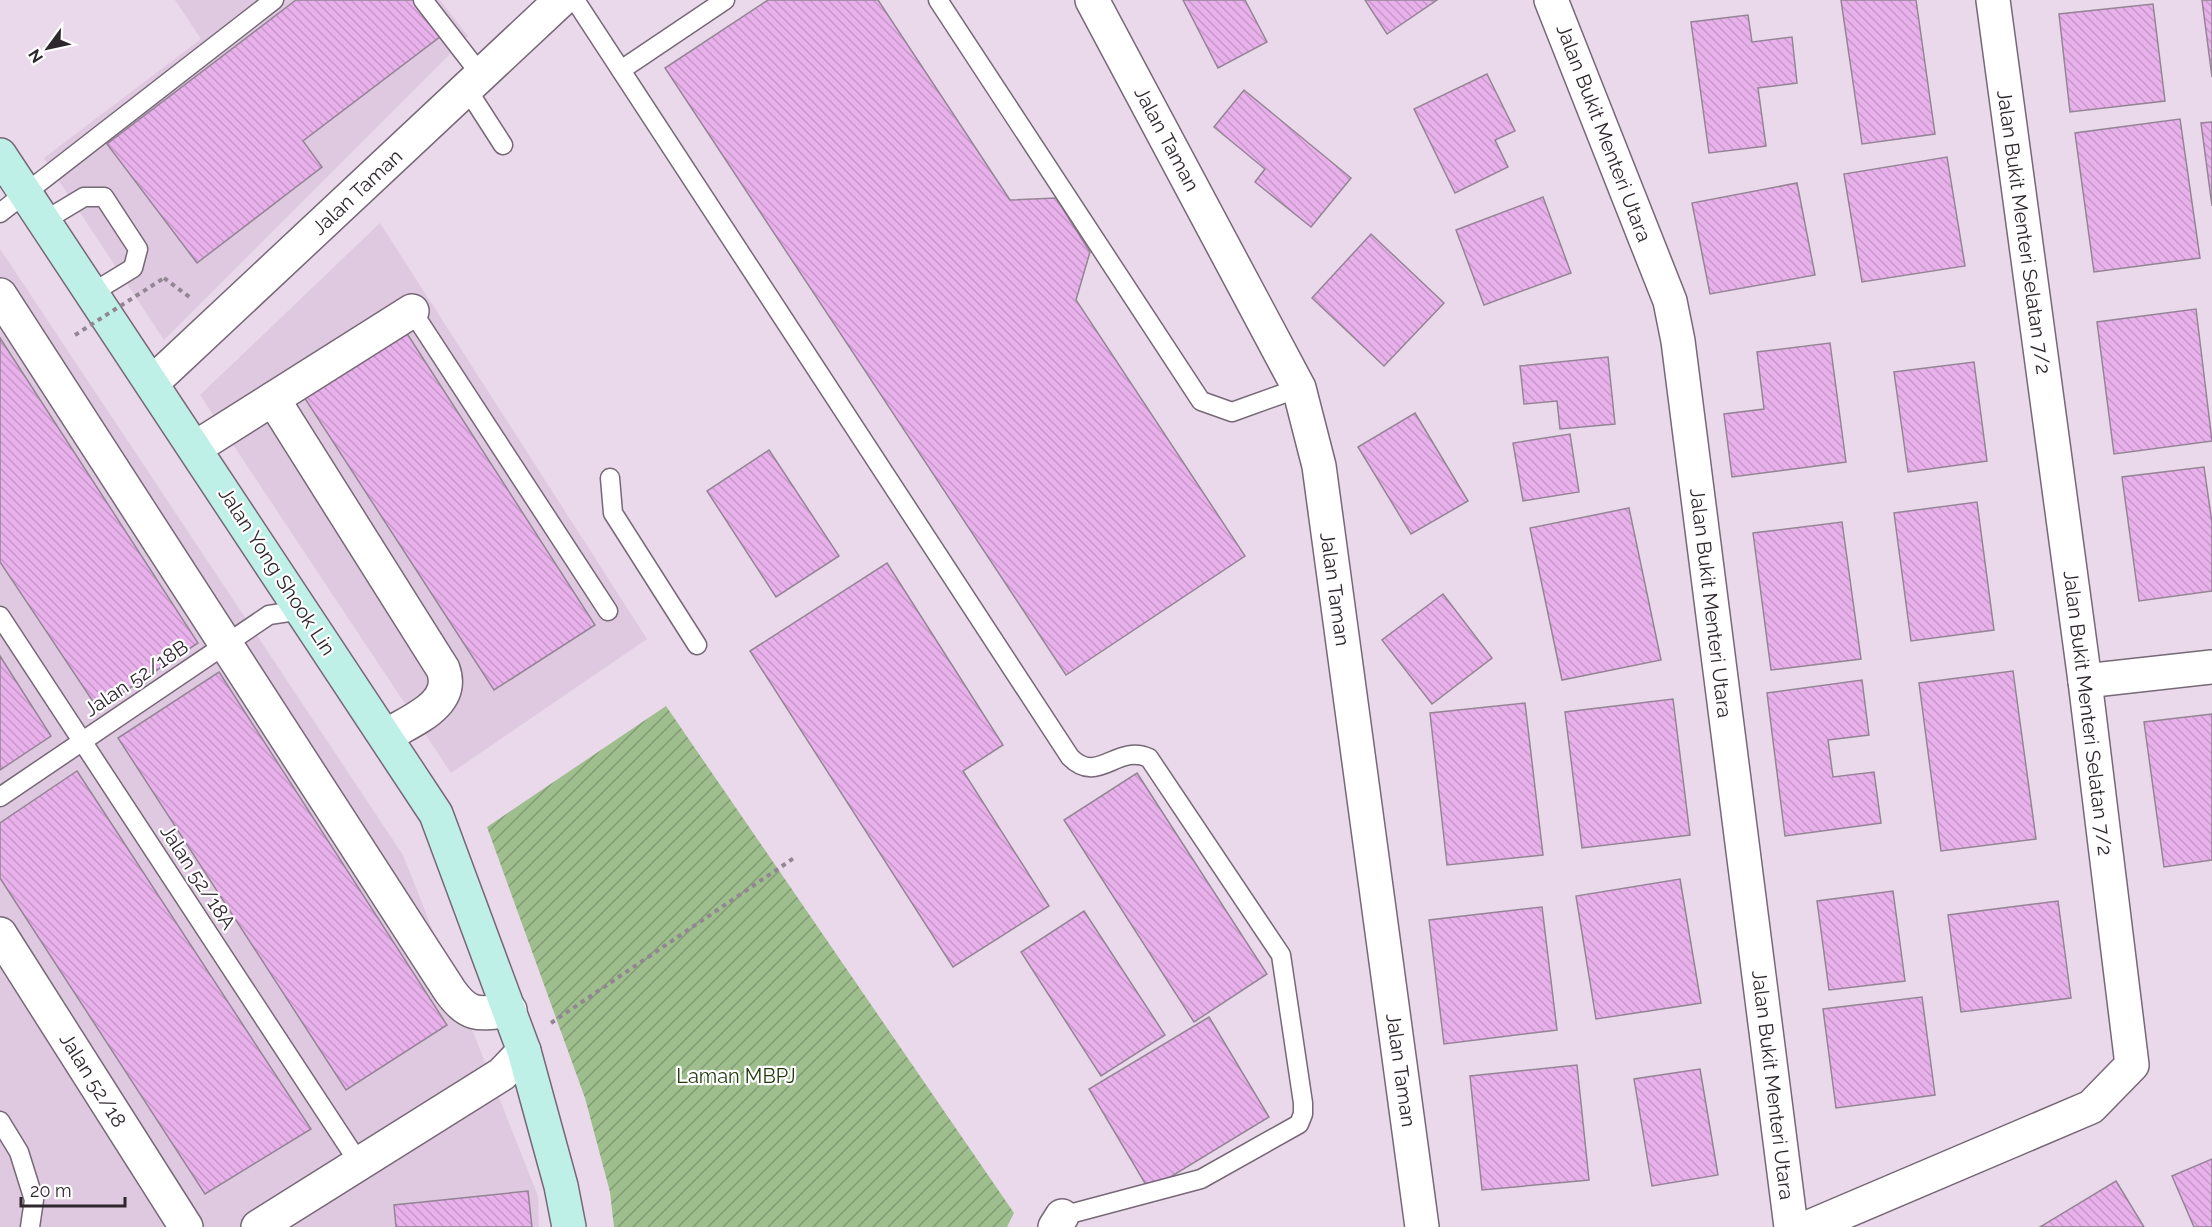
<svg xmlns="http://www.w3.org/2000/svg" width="2212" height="1227" viewBox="0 0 2212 1227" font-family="Raleway,sans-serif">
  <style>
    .built { fill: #dfc9e0 }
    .garden { fill: url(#garden-furrows) }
    .building { fill: url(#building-back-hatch); stroke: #948595; stroke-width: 1.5 }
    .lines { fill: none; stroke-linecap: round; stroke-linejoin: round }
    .lane-casing { stroke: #776877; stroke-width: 21 }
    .street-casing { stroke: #776877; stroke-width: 36 }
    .secondary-casing { stroke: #776877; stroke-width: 36 }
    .path { stroke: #938693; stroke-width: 4; stroke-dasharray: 4.5 4.5; stroke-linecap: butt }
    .lane { stroke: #fff; stroke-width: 18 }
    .street { stroke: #fff; stroke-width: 33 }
    .secondary { stroke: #bff0e8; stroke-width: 33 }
    .path-bridge { stroke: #938693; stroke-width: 4; stroke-dasharray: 4.5 4.5; stroke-linecap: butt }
    .labels { text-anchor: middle; stroke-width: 4.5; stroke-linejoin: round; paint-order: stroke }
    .street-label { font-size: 20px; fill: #2e272e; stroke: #fff }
    .park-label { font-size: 20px; fill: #1d380a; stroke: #fff }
  </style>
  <defs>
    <pattern id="garden-furrows" width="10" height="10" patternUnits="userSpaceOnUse" patternTransform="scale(1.5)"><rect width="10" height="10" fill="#9ebe8d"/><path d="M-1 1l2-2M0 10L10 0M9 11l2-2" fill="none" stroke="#819a74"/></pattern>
    <pattern id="building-back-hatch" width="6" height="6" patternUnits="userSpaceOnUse" patternTransform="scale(1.5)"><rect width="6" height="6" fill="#e9b1eb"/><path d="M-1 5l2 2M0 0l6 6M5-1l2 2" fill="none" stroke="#c898ca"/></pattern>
  </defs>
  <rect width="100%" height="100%" fill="#ead9ea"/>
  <g class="built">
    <polygon points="175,0 440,0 468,36 164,340 44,158 201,39"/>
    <polygon points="380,223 647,639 451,773 200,395"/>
    <polygon points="0,249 403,855 538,1196 539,1227 0,1227"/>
  </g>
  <polygon class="garden" points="666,706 1014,1213 1007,1227 614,1227 610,1192 585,1098 487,827"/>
  <g class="building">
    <polygon points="296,0 413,0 441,36 303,141 322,167 197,263 107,144"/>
    <polygon points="768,0 878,0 1010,200 1056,198 1090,252 1076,300 1245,556 1066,675 665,68"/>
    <polygon points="1183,0 1245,0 1267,42 1218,68"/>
    <polygon points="1365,0 1437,0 1387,34"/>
    <polygon points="1841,0 1916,0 1935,134 1862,144"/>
    <polygon points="2202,0 2212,0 2212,77"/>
    <polygon points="2153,4 2165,101 2070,112 2059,14"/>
    <polygon points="1748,15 1752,42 1792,37 1797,83 1758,88 1766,146 1709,153 1691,22"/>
    <polygon points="1487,74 1515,131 1495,140 1508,167 1455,193 1414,109"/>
    <polygon points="1244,90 1351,178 1311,227 1255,182 1265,169 1214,127"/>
    <polygon points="2180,119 2200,258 2094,272 2075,133"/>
    <polygon points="2212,122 2212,206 2201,123"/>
    <polygon points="1947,157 1965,266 1862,282 1844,174"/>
    <polygon points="1797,183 1815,275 1710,294 1692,203"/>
    <polygon points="1543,197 1571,273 1484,305 1456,230"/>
    <polygon points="1371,234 1444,303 1384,366 1312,298"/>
    <polygon points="2196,309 2212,441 2114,454 2097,322"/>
    <polygon points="406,332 595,625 494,690 304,397"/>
    <polygon points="0,338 198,643 98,709 0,562"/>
    <polygon points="1830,343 1846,462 1732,477 1724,414 1764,409 1757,352"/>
    <polygon points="1608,357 1615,424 1560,429 1557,401 1524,404 1520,366"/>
    <polygon points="1974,362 1987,461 1908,472 1894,372"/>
    <polygon points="1415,413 1468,501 1411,534 1358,447"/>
    <polygon points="1570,434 1579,492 1523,501 1513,443"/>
    <polygon points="769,450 839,556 776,597 707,491"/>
    <polygon points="2204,467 2212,523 2212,591 2139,601 2122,477"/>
    <polygon points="1977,502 1994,630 1911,641 1894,513"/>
    <polygon points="1629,508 1661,660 1562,680 1530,528"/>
    <polygon points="1842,522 1861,659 1771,670 1753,533"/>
    <polygon points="887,563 1003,745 963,771 1049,906 953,967 750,651"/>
    <polygon points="1443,594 1492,658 1432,704 1382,640"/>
    <polygon points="0,656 51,736 0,770"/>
    <polygon points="2013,671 2036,839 1941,851 1919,683"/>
    <polygon points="219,672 447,1025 346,1090 118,738"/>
    <polygon points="1862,680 1869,735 1828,740 1833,777 1874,772 1881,823 1785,836 1767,693"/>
    <polygon points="1673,699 1690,835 1582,848 1565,712"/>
    <polygon points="1525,703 1543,855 1447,865 1430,713"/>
    <polygon points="2212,714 2212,860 2164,867 2144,722"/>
    <polygon points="77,771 311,1129 205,1194 0,878 0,823"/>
    <polygon points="1137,773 1267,974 1194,1022 1064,820"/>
    <polygon points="1680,879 1701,1003 1596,1019 1576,896"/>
    <polygon points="1893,891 1905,981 1829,990 1817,901"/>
    <polygon points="2058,901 2071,998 1961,1012 1948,915"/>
    <polygon points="1542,907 1557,1030 1444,1044 1429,920"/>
    <polygon points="1084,911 1165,1035 1101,1076 1021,952"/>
    <polygon points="1922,997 1935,1095 1836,1108 1823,1009"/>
    <polygon points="1209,1017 1269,1117 1149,1190 1089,1089"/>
    <polygon points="1577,1065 1589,1180 1482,1190 1470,1076"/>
    <polygon points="1700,1069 1718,1175 1652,1186 1634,1079"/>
    <polygon points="2212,1159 2212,1227 2194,1227 2172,1176"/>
    <polygon points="2116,1181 2144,1227 2040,1227"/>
    <polygon points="528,1191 532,1227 396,1227 394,1205"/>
  </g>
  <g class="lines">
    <defs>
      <g id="lane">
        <polyline points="423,0 481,75"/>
        <path d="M575,0l495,757c28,29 47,-14 79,1l132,197 22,148v11l-4,10 -98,55 -139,37"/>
        <polyline points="938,0 1201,401 1232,412 1299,388"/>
        <polyline points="621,70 725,0"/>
        <polyline points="467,89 503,145"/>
        <polyline points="0,213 274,0"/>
        <polyline points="44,221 84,197 104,197 138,249 133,268 92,293"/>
        <polyline points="412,311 608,611"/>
        <polyline points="610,478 613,513 697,645"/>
        <polyline points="0,616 359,1163"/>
        <polyline points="0,797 269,615 302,610"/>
        <polyline points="0,1121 19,1152 34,1200 30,1227"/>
      </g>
      <g id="street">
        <polyline points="1092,0 1299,388 1319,466 1422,1227"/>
        <polyline points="1551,0 1670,301 1678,341 1791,1227"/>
        <path d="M0,295l450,696c19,27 30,23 60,19"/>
        <polyline points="152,383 561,0"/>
        <path d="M273,399l170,270c13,36 -32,51 -57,67"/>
        <polyline points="195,448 412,311"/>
        <polyline points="2085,681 2212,667"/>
        <polyline points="0,934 186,1227"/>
        <polyline points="258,1227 502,1074 524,1051"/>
        <polyline points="1055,1227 1062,1216"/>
        <polyline points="1809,1227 2091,1107 2132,1065 2085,681 1993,0"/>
      </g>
      <polyline id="secondary" points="0,155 436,814 524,1051 561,1186 569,1227"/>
    </defs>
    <use href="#lane" class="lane-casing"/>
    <use href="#street" class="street-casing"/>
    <use href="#secondary" class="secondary-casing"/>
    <g class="path">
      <polyline points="164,278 192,299"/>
      <polyline points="551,1023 794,858"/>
    </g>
    <use href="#lane" class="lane"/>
    <use href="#street" class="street"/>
    <use href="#secondary" class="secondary"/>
    <polyline class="path-bridge" points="75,335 164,278"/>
  </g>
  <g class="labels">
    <g class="street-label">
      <text transform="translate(1604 133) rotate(69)" y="7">Jalan Bukit Menteri Utara</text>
      <text transform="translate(1167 139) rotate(62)" y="7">Jalan Taman</text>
      <text transform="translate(357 192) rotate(-43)" y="7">Jalan Taman</text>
      <text transform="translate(2024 232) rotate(82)" y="7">Jalan Bukit Menteri Selatan 7/2</text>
      <text transform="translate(277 571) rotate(57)" y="7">Jalan Yong Shook Lin</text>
      <text transform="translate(1335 589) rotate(82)" y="7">Jalan Taman</text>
      <text transform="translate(1711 603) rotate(83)" y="7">Jalan Bukit Menteri Utara</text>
      <text transform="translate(136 678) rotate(-34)" y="7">Jalan 52/18B</text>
      <text transform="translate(2088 713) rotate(83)" y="7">Jalan Bukit Menteri Selatan 7/2</text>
      <text transform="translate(198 877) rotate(57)" y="7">Jalan 52/18A</text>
      <text transform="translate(1401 1070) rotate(82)" y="7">Jalan Taman</text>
      <text transform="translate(93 1080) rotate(58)" y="7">Jalan 52/18</text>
      <text transform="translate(1773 1085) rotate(83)" y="7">Jalan Bukit Menteri Utara</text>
    </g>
    <g class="park-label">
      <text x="736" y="1083">Laman MBPJ</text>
    </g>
  </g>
  <g transform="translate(48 48) rotate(237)" stroke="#ffffff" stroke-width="4.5" paint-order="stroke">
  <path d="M0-4.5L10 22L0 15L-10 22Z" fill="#2e272e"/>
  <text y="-9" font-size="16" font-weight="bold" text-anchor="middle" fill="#2e272e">N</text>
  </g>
  <path d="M21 1197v9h104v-9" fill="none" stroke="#2e272e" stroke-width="3"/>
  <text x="30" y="1197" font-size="18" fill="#2e272e" stroke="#ffffff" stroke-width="4.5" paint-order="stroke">20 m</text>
</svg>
